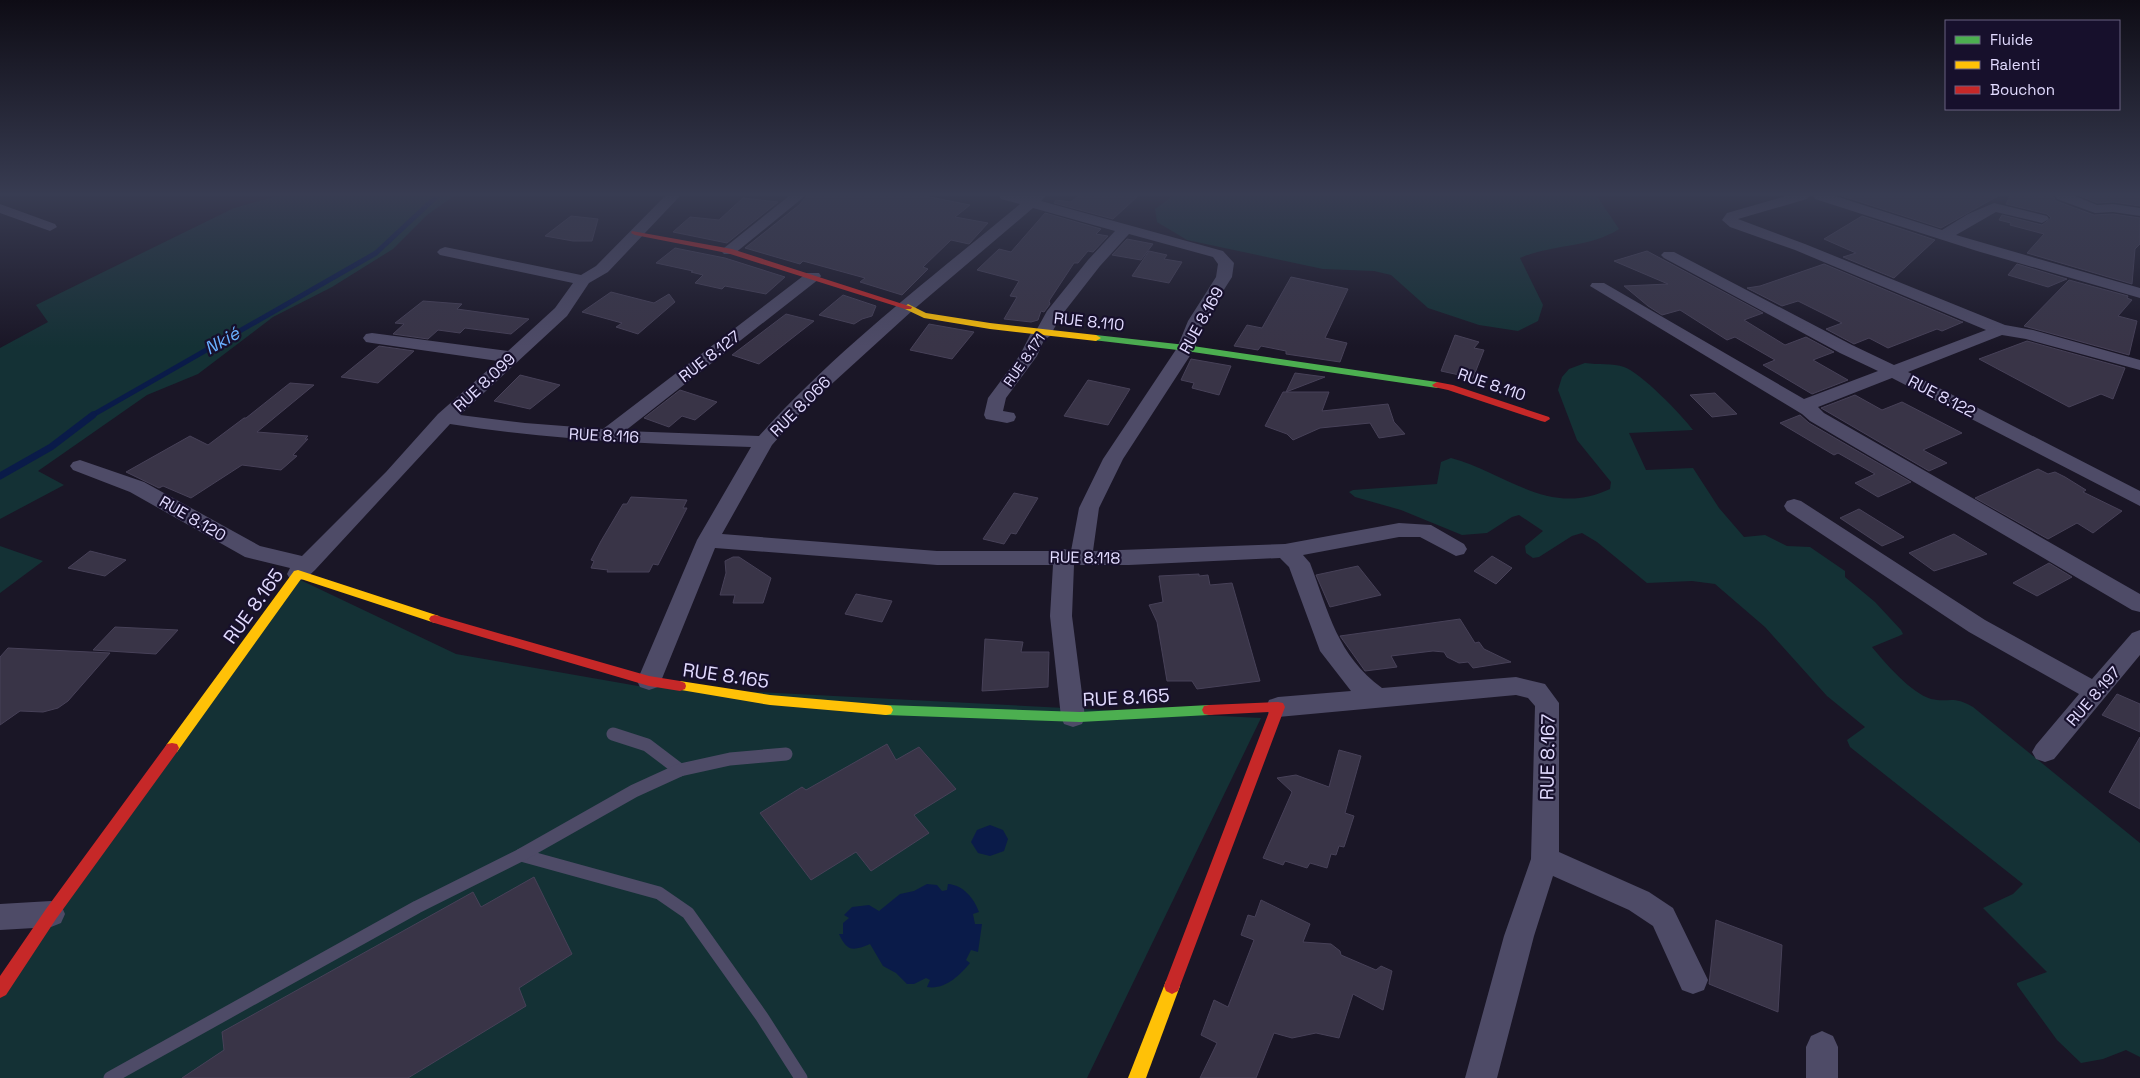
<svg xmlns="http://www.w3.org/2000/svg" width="2140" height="1078" viewBox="0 0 2140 1078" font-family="'Space Grotesk',sans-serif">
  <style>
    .green { fill: #143135 }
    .water { fill: #0a1b49 }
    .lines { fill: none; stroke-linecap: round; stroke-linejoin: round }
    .stream-far1 { stroke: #0a1b49; stroke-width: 5 }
    .stream { stroke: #0a1b49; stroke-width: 7 }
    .building { fill: #393447; stroke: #474158 }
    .lane { stroke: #4e4b67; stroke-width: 13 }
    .street { fill: #4e4b67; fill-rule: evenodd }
    .fast { fill: #4caf50; fill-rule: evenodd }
    .slow { fill: #ffc107; fill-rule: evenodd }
    .jam { fill: #c62828; fill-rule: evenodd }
    .labels { text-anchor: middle; stroke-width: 4.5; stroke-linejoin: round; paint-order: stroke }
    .far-street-label { font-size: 14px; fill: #e2dbff; stroke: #17102c }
    .street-label { font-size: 16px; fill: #e2dbff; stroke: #17102c }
    .water-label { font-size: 18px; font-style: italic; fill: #69afff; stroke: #17102c }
    .near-street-label { font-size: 19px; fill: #e2dbff; stroke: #17102c }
  </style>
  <rect width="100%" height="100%" fill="#1a1626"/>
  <g class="green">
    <polygon points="277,196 454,196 427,215 393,249 332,287 273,317 198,374 147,395 38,471 64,485 0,519 0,348 48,322 36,305 234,208"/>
    <path d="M1173,196h424l22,33c-29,19 -67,15 -99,29l23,47 -5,16 -20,10 -39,-6 -51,-17 -37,-33 -17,-4 -51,-2 -136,-29 -30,-18 -2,-13z"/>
    <path d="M1585,363c13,2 28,0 39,4 17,6 58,48 69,63l-64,3 17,37 47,-2 26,40 25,29 21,-2 22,11 23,1 35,24v6l30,25 26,28 2,4 -4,2 -27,11c13,16 39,46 59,52 18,4 22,-4 42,8l167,136v214l-14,-7 -23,9 -22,4 -24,-23 -40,-55v-2l30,-11 -64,-64 30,-14 10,-10 -173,-137 -3,-7 18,-13 -38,-31 -62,-69 -50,-43 -23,-3 -45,2 -50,-41 -15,-9 -10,3 -33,21 -6,1 -7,-5 -1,-7 18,-15 -24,-16 -7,2 -25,16 -25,2 -61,-25 -46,-13 -6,-5 4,-2 84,-6 4,-22 10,-4c56,15 98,60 159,31l1,-7 -34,-42 -19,-50 4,-13 7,-8z"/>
    <polygon points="0,546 43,561 0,593"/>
    <polygon points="292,576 456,654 638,686 1261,718 1087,1078 0,1078 0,985"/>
  </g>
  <g class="water">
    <polygon points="990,825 1003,830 1008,839 1004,851 990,856 978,853 971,842 977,830"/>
    <path d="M927,884l10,1 5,6 5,-1 1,-6c15,1 26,14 31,28l-6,2 2,10h7l-4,28 -7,-2 -5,10 4,3c-11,13 -25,27 -43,24l3,-7 -4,-2 -12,6h-7l-11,-11 -13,-7 -13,-22c-17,7 -23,8 -31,-10h4v-11l6,-5 -5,-3 8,-8 17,-2 10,6 21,-17 14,-3z"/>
  </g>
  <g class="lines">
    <polyline class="stream-far1" points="91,416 376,253 437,196"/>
    <polyline class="stream" points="0,476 51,447 93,415"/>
  </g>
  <g class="building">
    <polygon points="807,196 925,196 970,205 955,217 988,223 969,244 951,240 923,267 928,269 902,295 860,282 865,278 803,261 800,264 745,248 799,205"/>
    <polygon points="1078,196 1138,196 1113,219 1054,203 1056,200 1071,202"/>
    <polygon points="1842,196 1998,196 1941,228"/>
    <polygon points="2010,196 2053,196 2056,201 2094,215 2113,214 2140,218 2140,244 2135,249 2132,284 2027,253 2044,234 2010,225 2011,223 1999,220 2002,215 2042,225 2051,218 2047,214 2006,204"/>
    <polygon points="2080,196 2140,196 2140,206 2113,202 2097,203"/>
    <polygon points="743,198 778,202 727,243 673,232 690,217 719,220"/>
    <polygon points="1045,213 1101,229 1096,234 1108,236 1093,252 1088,251 1078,263 1074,263 1049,301 1050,304 1044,312 1041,311 1038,320 1031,322 1004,319 1017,297 1010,296 1019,281 977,270 999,249 1011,252"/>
    <polygon points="571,216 598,219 592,241 573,241 545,236"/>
    <polygon points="1862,216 1926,237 1935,240 1894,278 1843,257 1856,253 1824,239"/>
    <polygon points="1127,239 1153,244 1141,260 1112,255"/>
    <polygon points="675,248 725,258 785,277 766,294 725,286 722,289 695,283 703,275 691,272 693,271 656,263"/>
    <polygon points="1149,251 1167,255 1164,259 1182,262 1169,283 1132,276"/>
    <polygon points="1647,251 1763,313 1744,320 1785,345 1806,337 1834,352 1813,360 1848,380 1812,394 1763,365 1775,360 1735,337 1727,340 1680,310 1662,315 1648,306 1624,286 1668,284 1614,261"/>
    <polygon points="1824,264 1962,322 1963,322 1942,331 1937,329 1888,348 1869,338 1854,344 1826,329 1842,323 1798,301 1782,306 1747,288 1760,286"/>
    <polygon points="2017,264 2067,279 2048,287 2008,275"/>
    <polygon points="1291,277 1348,289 1325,338 1347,343 1340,362 1286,354 1286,351 1261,346 1258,350 1234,346 1247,325 1262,328"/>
    <polygon points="2069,280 2128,296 2127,298 2132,300 2118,316 2137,321 2129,355 2024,326"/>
    <polygon points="611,292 654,303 669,294 675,302 638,334 616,327 622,323 582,312"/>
    <polygon points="843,295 876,306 872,316 862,319 854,324 819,315"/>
    <polygon points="423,301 462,304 457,309 529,319 511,334 465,328 460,333 438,330 428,339 393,334 404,324 395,323"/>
    <polygon points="786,314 814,321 759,364 732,355"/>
    <polygon points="929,324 974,332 952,359 910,350"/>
    <polygon points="1455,335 1479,342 1474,348 1484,350 1473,378 1441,371"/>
    <polygon points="2027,341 2125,368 2113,399 2101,394 2069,407 1979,359"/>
    <polygon points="379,346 414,351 378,383 341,377"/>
    <polygon points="1191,359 1231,366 1219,395 1192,388 1194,383 1181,380"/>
    <polygon points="1295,373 1325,377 1286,392"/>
    <polygon points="520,375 560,385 530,409 494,401"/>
    <polygon points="1088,380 1130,389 1108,425 1064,416"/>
    <polygon points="290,383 314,385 257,432 308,436 305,439 308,439 293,455 297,456 281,470 242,465 191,498 163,486 159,488 126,472 190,436 208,445 244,418 246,418"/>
    <polygon points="680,390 717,402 695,420 682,416 669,427 644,418"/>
    <polygon points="1283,392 1329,392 1322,411 1388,404 1394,422 1405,434 1379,438 1370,423 1320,428 1293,440 1287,434 1265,426"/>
    <polygon points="1715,393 1737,414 1712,417 1690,395"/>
    <polygon points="1855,395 1882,410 1902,402 1962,433 1923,450 1947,463 1929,471 1821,408"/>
    <polygon points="1800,415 1809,423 1911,482 1878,497 1855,483 1875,474 1838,453 1834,455 1780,423"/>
    <polygon points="2038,469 2048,474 2055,472 2065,477 2086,490 2083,492 2122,511 2093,533 2077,523 2048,539 1975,498"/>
    <polygon points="1014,493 1038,498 1016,534 1011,533 1004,544 983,539"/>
    <polygon points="631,497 687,500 683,508 687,508 658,565 653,564 649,572 607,572 608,570 591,568 594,561 591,560 601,541 623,504 627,504"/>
    <polygon points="1859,509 1904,537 1882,546 1840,518"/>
    <polygon points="1954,534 1987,554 1934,571 1909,553"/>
    <polygon points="90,551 126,560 105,576 68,568"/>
    <polygon points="1492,556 1512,568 1496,584 1474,571"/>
    <polygon points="733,557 739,557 771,578 763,603 733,603 735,595 720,595 726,573 725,561"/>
    <polygon points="2049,563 2072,577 2037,596 2013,583"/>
    <polygon points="1358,566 1381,595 1330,607 1316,575"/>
    <polygon points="1199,574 1199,576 1208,575 1210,585 1232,583 1260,681 1197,689 1192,681 1167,681 1157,622 1149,605 1163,602 1159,576"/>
    <polygon points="856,594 892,601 882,622 845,614"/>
    <polygon points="1460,619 1475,643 1479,642 1484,649 1511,662 1473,668 1468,662 1459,663 1447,657 1444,652 1433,651 1391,656 1397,667 1365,671 1340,636"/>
    <polygon points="115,627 178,630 156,654 93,650"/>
    <polygon points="985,639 1023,642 1021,652 1049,652 1048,687 982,691"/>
    <polygon points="8,648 110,653 68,701 58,708 43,712 20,711 0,725 0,657"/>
    <polygon points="2117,694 2140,704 2140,732 2102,715"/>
    <polygon points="2140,737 2140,809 2109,792"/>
    <polygon points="887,744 896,760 919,747 956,789 914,815 929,833 871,871 856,852 811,880 760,813 802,787 806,790"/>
    <polygon points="1339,750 1361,756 1345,813 1354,816 1344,847 1339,846 1336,855 1331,854 1327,868 1310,863 1307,868 1285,861 1283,865 1263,858 1292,792 1277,778 1296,775 1329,787"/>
    <polygon points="534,877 572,954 519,988 526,1006 408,1078 182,1078 224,1050 222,1032 473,892 481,907"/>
    <polygon points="1261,900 1310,924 1303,942 1331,944 1340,951 1341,955 1376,970 1381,966 1392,971 1383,1010 1353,994 1339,1038 1316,1033 1292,1038 1274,1033 1256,1078 1200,1078 1217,1043 1201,1035 1214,1000 1228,1007 1254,940 1241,935 1248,915 1255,917"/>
    <polygon points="1716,920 1782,945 1778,1012 1709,984"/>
  </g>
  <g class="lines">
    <g class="lane">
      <polyline points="613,734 647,745 680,770"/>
      <polyline points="521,855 659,893 688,913 762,1017 801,1078"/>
      <polyline points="110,1078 417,907 521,855 634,791 680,770 730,759 786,754"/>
    </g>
    <g class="street">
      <path d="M665,196h15l-72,76 -19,11 -22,33 -107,99 65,8 78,6 204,-156h12l2,3 -2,3 -194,152 134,5c77,-86 172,-158 261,-232l-19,-5 -2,-3h47l-5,5 182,50 11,12 -2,14 -28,44 -9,27 -72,111 -24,49 -6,43 192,-7 114,-21 32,2 33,19 3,5 -3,5 -8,2 -36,-19h-21l-96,18 7,8c19,50 27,92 72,125l134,-11 29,7 14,19v149l90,40 24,16 35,72 -4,10 -11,4 -11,-4 -29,-64 -24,-16 -76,-34 -19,60 -37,142h-32l39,-142 27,-77 4,-153 -7,-8 -12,-3 -238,22 -9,-3 -3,-7 3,-7 9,-3 73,-6 -31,-40 -31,-84 -9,-9 -151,7h-55l-2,51 13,101 -3,7 -9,3 -9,-3 -3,-7 -11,-101 3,-51h-116l-222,-17 -54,133 -3,6 -9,3 -9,-3 -3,-6 60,-141 54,-93c-101,-3 -201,-7 -301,-23l-135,146c-9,8 -13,13 -25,9l-3,-5 3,-6 -45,-11 -115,-65 -57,-22 -3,-4 3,-4 7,-2 64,22 116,64 42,10 84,-84 52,-58 60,-53 -126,-18 -6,-1 -3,-4 3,-4 6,-1 136,18 47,-43 18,-25 -133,-28 -3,-3 3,-3 5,-2 136,28 15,-9zM1033,208l82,23 -27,29 -41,51 -10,18 -6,4 -11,22 -32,43 -4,17 2,4 21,4 7,-2 2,-4 -2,-4 -11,-2 3,-13 31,-42 7,-16 6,-4 11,-20 39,-50 29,-32 84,23 5,7 -2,13 -28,44 -11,27 -74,111 -24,49 -8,43 -7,-2 -7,2h-120l-215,-17 50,-89 30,-34 111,-101z"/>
      <polygon points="789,196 805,196 734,254 724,254 721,251 724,248"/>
      <polygon points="1786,196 1809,196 1807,199 1738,219 1805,244 2005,325 2033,330 2140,360 2140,370 2026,339 2002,335 1908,372 2140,491 2140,506 1892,378 1818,407 1824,413 2140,594 2140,612 2132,610 1810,421 1802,414 1590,286 1592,283 1604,283 1804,399 1878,371 1840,353 1664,258 1661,255 1664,252 1674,252 1852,345 1894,365 1986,330 1795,250 1730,227 1722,220 1727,213"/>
      <polygon points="1813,196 1835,196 1942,230 1968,214 1994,203 2047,216 2049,219 2042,223 1996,212 1956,235 2140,288 2140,298 1977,251 1815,199"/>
      <polygon points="2055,196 2075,196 2097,205 2113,204 2140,208 2140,216 2113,212 2095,213 2057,199"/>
      <polygon points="0,204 55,224 57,227 50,231 0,213"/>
      <polygon points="1794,499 1801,501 1985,620 2092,679 2132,633 2140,630 2140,655 2054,759 2045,762 2036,759 2032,752 2036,745 2079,694 1969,632 1787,511 1784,506 1787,501"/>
      <polygon points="51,901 61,905 65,914 61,923 51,927 0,930 0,904"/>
      <polygon points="1822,1031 1833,1036 1838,1047 1838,1078 1806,1078 1806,1047 1811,1036"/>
    </g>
    <g class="fast">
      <polygon points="1096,335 1186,345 1437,382 1442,385 1437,388 1186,351 1093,340 1091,338"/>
      <polygon points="886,705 1080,712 1209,705 1214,706 1216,710 1214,714 1209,715 1080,722 886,715 881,714 879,710 881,706"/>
    </g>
    <g class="slow">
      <polygon points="908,304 926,313 990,323 1096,335 1101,338 1096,341 990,329 924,318 905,309 904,307"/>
      <polygon points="298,570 439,616 441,619 439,622 435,623 301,579 177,752 172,753 167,752 165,748 167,744 294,571"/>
      <polygon points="680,681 770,695 886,705 891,706 893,710 891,714 886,715 770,705 675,689 674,686 675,683"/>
      <polygon points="1172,978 1178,981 1180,986 1146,1078 1128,1078 1166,981"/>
    </g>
    <g class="jam">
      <polygon points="632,231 732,249 912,307 911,309 905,309 727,253 635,235 631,233"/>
      <polygon points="1437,382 1453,385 1549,417 1550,419 1545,422 1541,421 1448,390 1434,387 1432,385"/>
      <polygon points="435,615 649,676 680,681 685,683 686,686 685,689 680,691 649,686 431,622 429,619 431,616"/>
      <polygon points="1278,702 1283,703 1285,707 1180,986 1178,991 1172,994 1166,991 1164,986 1269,712 1209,715 1204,714 1202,710 1204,706 1209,705"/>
      <polygon points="172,743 177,744 179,748 177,752 56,919 6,995 0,998 0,976 46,909 167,744"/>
    </g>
  </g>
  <linearGradient id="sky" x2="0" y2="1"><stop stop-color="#0e0c15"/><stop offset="0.56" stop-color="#383c52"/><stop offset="1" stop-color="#383c52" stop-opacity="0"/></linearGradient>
  <rect width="2140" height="347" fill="url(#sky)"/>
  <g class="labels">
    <g class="far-street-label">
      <text transform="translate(1024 360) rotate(-55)" y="5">RUE 8.171</text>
    </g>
    <g class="street-label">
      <text transform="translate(1201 320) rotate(-61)" y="6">RUE 8.169</text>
      <text transform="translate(1089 321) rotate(6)" y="6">RUE 8.110</text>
      <text transform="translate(709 356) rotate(-38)" y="6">RUE 8.127</text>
      <text transform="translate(484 382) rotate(-43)" y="6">RUE 8.099</text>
      <text transform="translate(1492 384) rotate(19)" y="6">RUE 8.110</text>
      <text transform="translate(1942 396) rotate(27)" y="6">RUE 8.122</text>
      <text transform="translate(800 406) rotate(-45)" y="6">RUE 8.066</text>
      <text transform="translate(604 435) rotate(3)" y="6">RUE 8.116</text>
      <text transform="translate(193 518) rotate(30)" y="6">RUE 8.120</text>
      <text transform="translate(1085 557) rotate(1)" y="6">RUE 8.118</text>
      <text transform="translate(2093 696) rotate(-49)" y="6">RUE 8.197</text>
    </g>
    <g class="water-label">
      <text transform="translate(222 341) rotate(-30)" y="6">Nkié</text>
    </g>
    <g class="near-street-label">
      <text transform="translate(253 606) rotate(-54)" y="7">RUE 8.165</text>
      <text transform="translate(726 675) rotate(8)" y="7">RUE 8.165</text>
      <text transform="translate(1126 697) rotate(-3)" y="7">RUE 8.165</text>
      <text transform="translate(1547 757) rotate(-89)" y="7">RUE 8.167</text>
    </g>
  </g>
  <rect x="1945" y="20" width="175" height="90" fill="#17102c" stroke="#686180"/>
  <rect x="1955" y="36" width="25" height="8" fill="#4caf50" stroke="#686180"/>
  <text x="1990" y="45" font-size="15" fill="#e2dbff">Fluide</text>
  <rect x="1955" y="61" width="25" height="8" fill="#ffc107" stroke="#686180"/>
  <text x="1990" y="70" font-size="15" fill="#e2dbff">Ralenti</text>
  <rect x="1955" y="86" width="25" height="8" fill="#c62828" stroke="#686180"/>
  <text x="1990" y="95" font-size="15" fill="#e2dbff">Bouchon</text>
</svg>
